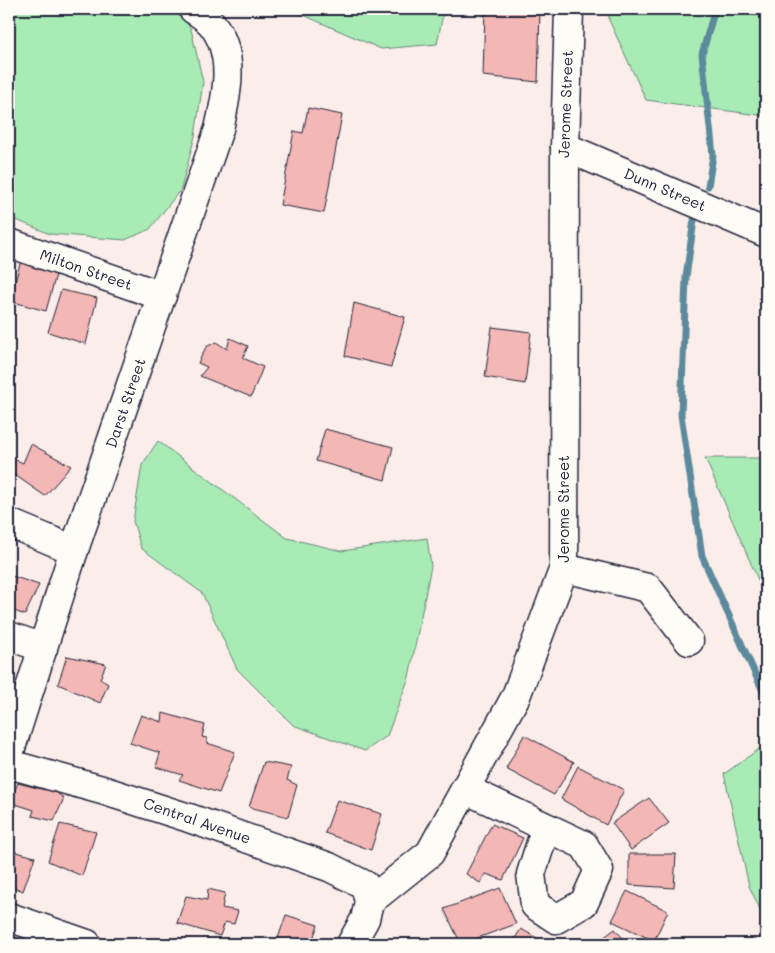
<svg xmlns="http://www.w3.org/2000/svg" width="775" height="953" viewBox="0 0 775 953" font-family="Mali,sans-serif">
  <style>
    .green { fill: #a8ebb5; stroke: #658678 }
    .lines { fill: none; stroke-linecap: round; stroke-linejoin: round }
    .stream { stroke: #5b8a9c; stroke-width: 7 }
    .building { fill: #f3b7b5; stroke: #22223b }
    .minor-casing { stroke: #22223b; stroke-width: 31 }
    .minor { stroke: #fdfcf7; stroke-width: 28 }
    .labels { text-anchor: middle; stroke-width: 4; stroke-linejoin: round; paint-order: stroke }
    .street-label { font-size: 15px; fill: #22223b; stroke: #fdfcf7 }
  </style>
  <rect width="100%" height="100%" fill="#fbeeea"/>
  <filter id="ink" filterUnits="userSpaceOnUse"><feTurbulence type="fractalNoise" baseFrequency=".02" numOctaves="2"/><feDisplacementMap in="SourceGraphic" scale="10" xChannelSelector="R" yChannelSelector="G"/><feConvolveMatrix kernelMatrix="1 2 1 2 8 2 1 2 1" color-interpolation-filters="sRGB"/></filter>
  <g filter="url(#ink)">
    <g class="green">
      <polygon points="9,9 176,9 191,29 203,82 195,136 181,189 150,229 125,240 50,234 9,217"/>
      <polygon points="303,9 444,9 437,44 381,49 301,14"/>
      <polygon points="609,9 766,9 766,116 646,100 609,20"/>
      <polygon points="158,441 287,538 342,551 427,538 431,566 409,677 387,736 365,751 293,725 237,669 202,593 141,548 133,521 142,465"/>
      <polygon points="705,458 766,458 766,599 766,598"/>
      <polygon points="766,744 766,922 749,886 724,774"/>
    </g>
    <g class="lines">
      <g class="stream">
        <polyline points="708,186 713,155 702,54 715,9"/>
        <polyline points="694,220 686,277 681,415 702,556 766,698"/>
      </g>
    </g>
    <g class="building">
      <polygon points="485,9 540,9 538,82 483,76"/>
      <polygon points="308,108 342,115 324,213 280,205 294,131 303,133"/>
      <polygon points="21,260 57,271 46,311 10,301"/>
      <polygon points="61,290 97,298 86,344 48,332"/>
      <polygon points="354,303 405,317 391,367 345,356"/>
      <polygon points="492,327 531,332 525,384 485,377"/>
      <polygon points="230,338 248,346 243,358 263,367 251,397 200,376 207,367 198,363 206,347 216,342 227,349"/>
      <polygon points="325,429 393,447 385,480 316,461"/>
      <polygon points="31,444 71,466 45,496 9,471 9,468 16,460 23,463"/>
      <polygon points="9,575 39,585 25,615 9,609"/>
      <polygon points="67,656 106,664 100,679 108,684 100,703 58,684"/>
      <polygon points="163,713 205,725 202,737 207,738 207,743 235,752 219,793 179,780 183,775 156,767 160,753 130,743 141,715 162,722"/>
      <polygon points="524,735 574,762 554,795 506,769"/>
      <polygon points="264,762 291,767 287,780 297,785 288,817 249,807"/>
      <polygon points="578,766 624,790 606,825 561,799"/>
      <polygon points="18,783 45,790 48,785 61,789 58,794 64,798 54,821 32,816 34,810 9,802"/>
      <polygon points="649,798 669,823 631,850 612,823"/>
      <polygon points="337,800 382,814 371,850 325,833"/>
      <polygon points="60,824 96,832 82,876 48,861"/>
      <polygon points="492,824 523,838 503,880 486,874 480,883 466,874"/>
      <polygon points="9,850 35,857 23,891 9,885"/>
      <polygon points="629,854 676,854 674,888 629,885"/>
      <polygon points="500,888 516,924 461,944 444,909"/>
      <polygon points="208,889 225,893 222,908 238,911 234,924 225,922 220,936 177,923 186,896 207,900"/>
      <polygon points="627,891 668,911 654,941 612,921"/>
      <polygon points="286,915 318,925 311,944 276,944"/>
      <polygon points="521,929 548,944 511,944"/>
      <polygon points="615,929 628,944 595,944"/>
    </g>
    <g class="lines">
      <defs>
        <g id="minor">
          <polyline points="565,147 766,233"/>
          <polyline points="9,243 162,296"/>
          <polyline points="9,523 74,550"/>
          <polyline points="564,568 648,588 689,641"/>
          <polyline points="9,636 43,648"/>
          <path d="M9,754l65,-204 145,-421c8,-34 17,-75 -7,-105 -5,-6 -13,-11 -19,-15"/>
          <polyline points="9,764 102,790 189,818 329,867 365,885 369,902"/>
          <polyline points="465,789 584,845 599,870 584,903 556,919 535,905 531,874 546,827"/>
          <polyline points="9,917 87,944"/>
          <polyline points="351,944 365,919 369,902 430,853 516,696 564,568 565,147 569,9"/>
        </g>
      </defs>
      <use href="#minor" class="minor-casing"/>
      <use href="#minor" class="minor"/>
    </g>
  </g>
  <g class="labels">
    <g class="street-label">
      <text transform="translate(566 104) rotate(-88)" y="5">Jerome Street</text>
      <text transform="translate(665 190) rotate(23)" y="5">Dunn Street</text>
      <text transform="translate(86 270) rotate(19)" y="5">Milton Street</text>
      <text transform="translate(126 403) rotate(-71)" y="5">Darst Street</text>
      <text transform="translate(564 509) rotate(-90)" y="5">Jerome Street</text>
      <text transform="translate(197 821) rotate(19)" y="5">Central Avenue</text>
    </g>
  </g>
  <rect width="775" height="953" fill="none" stroke="#fdfcf7" stroke-width="30"/>
  <rect x="15" y="15" width="745" height="923" fill="none" stroke="#22223b" stroke-width="2" filter="url(#ink)"/>
</svg>
